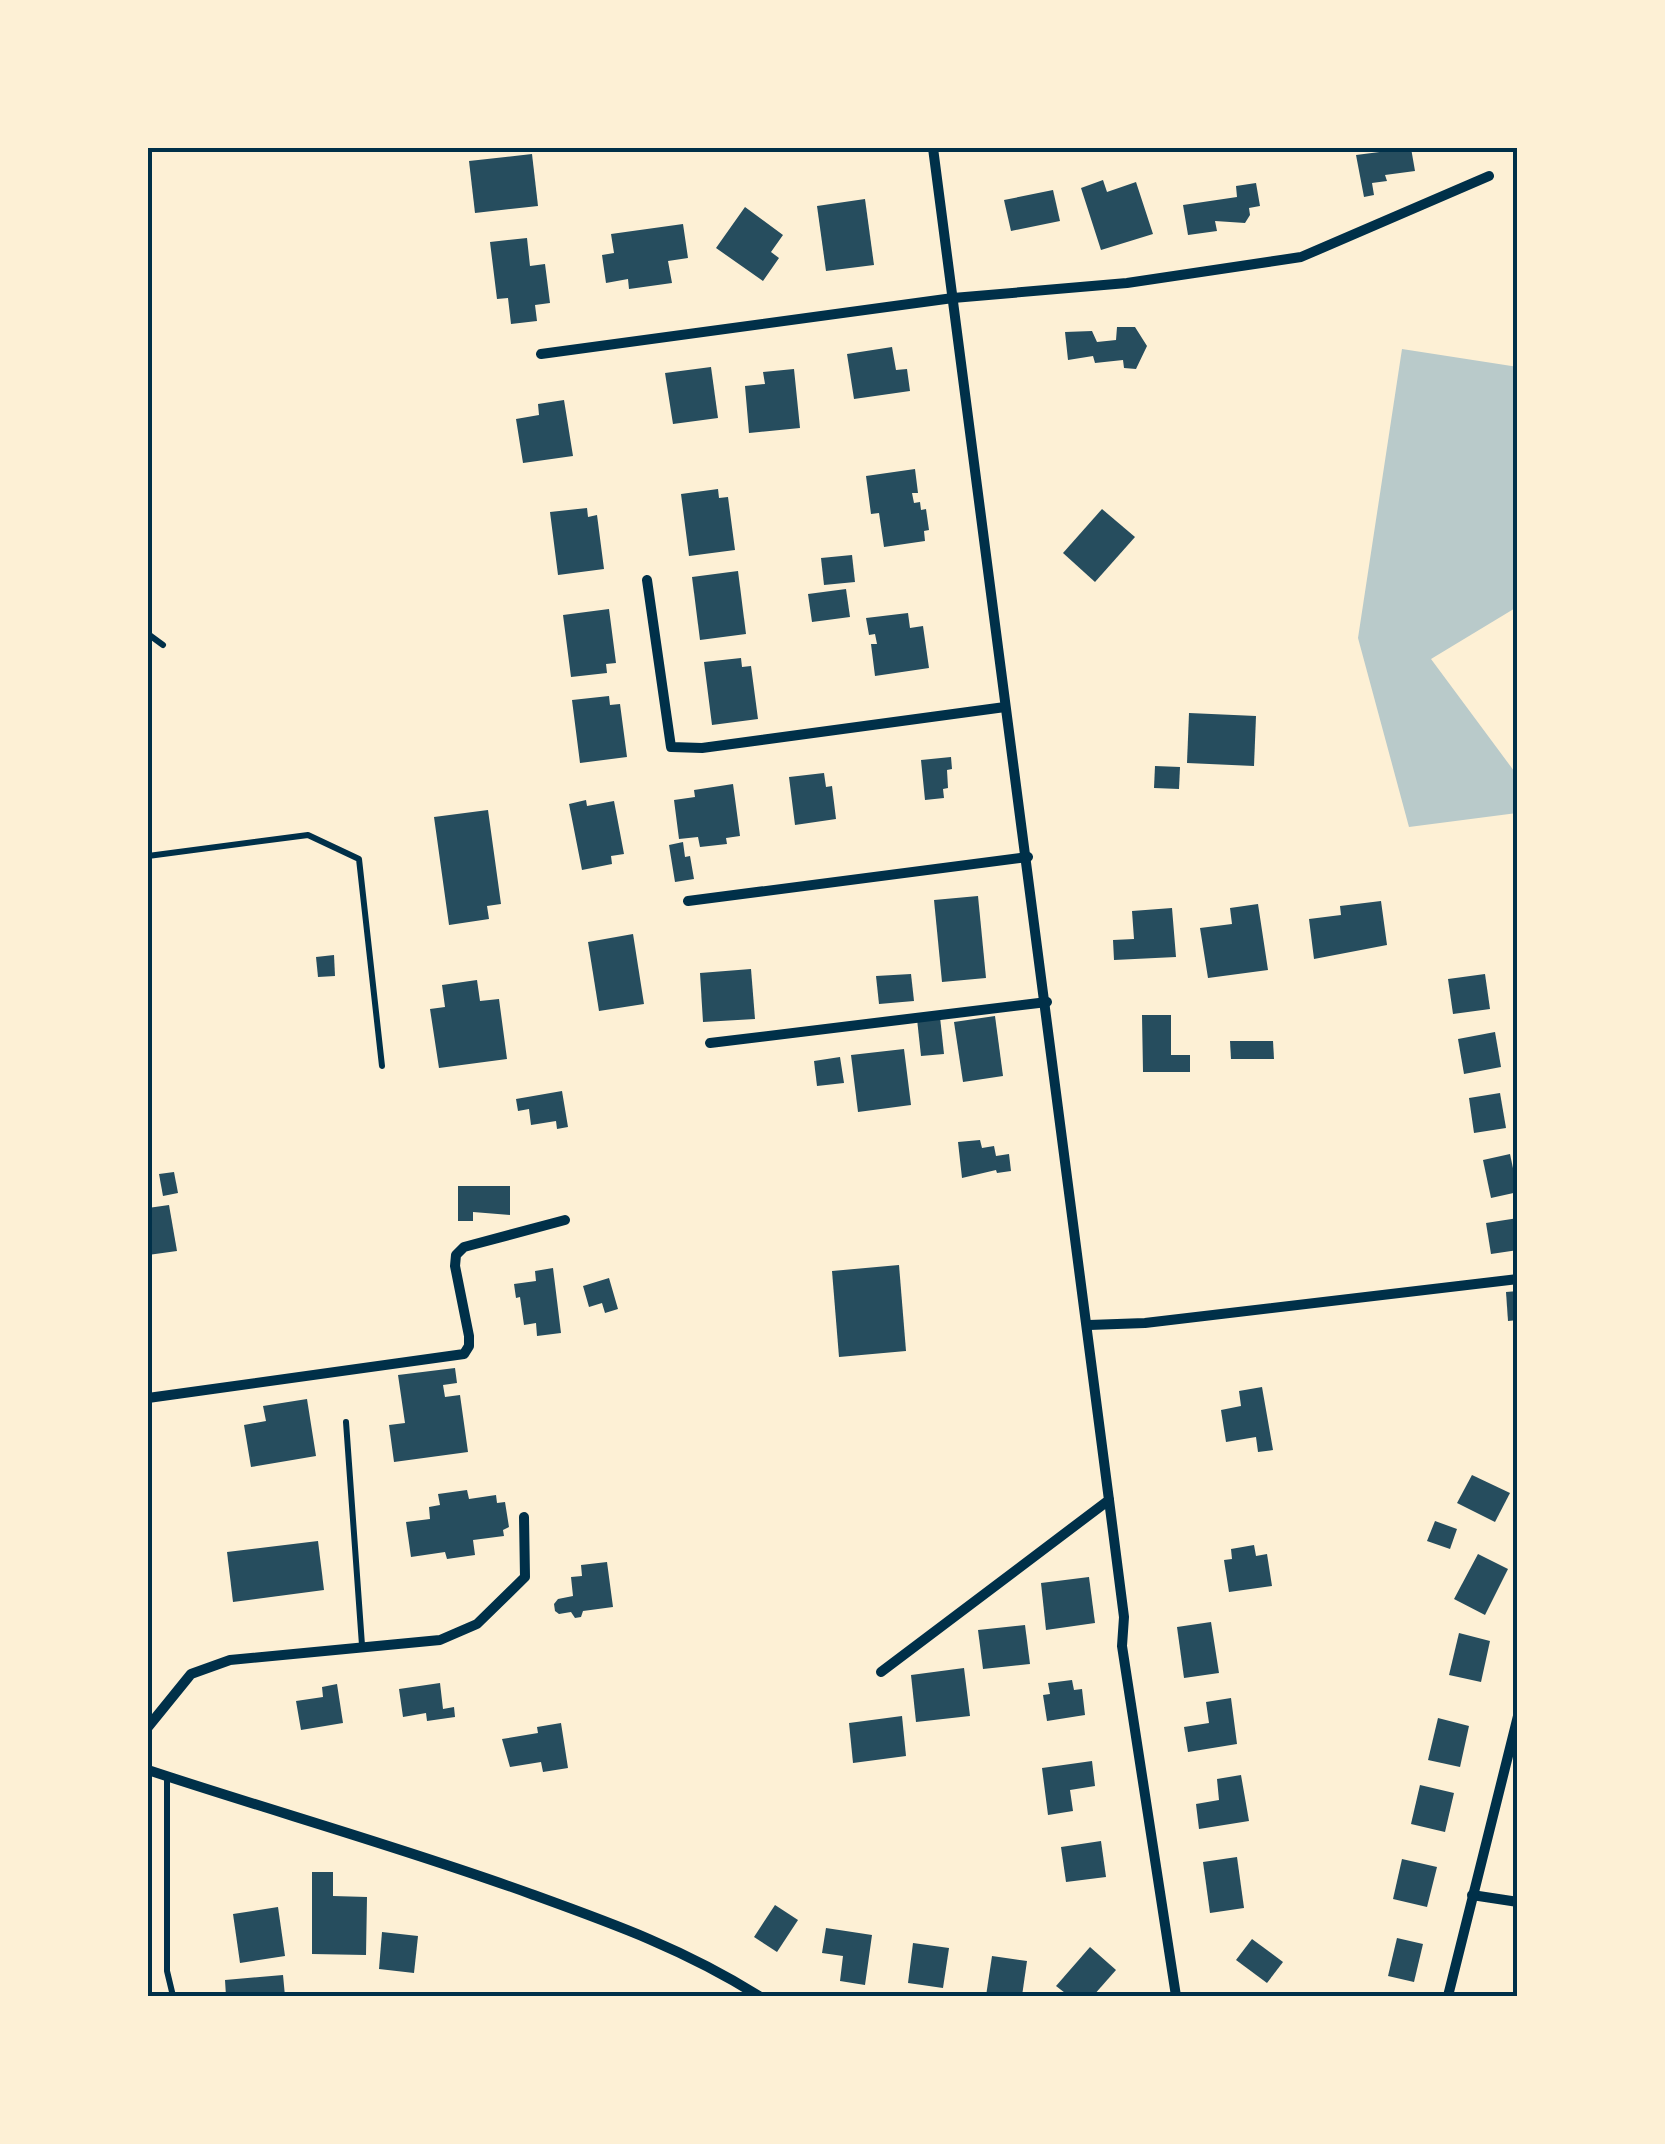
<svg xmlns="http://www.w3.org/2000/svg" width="1665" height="2144" viewBox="0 0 1665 2144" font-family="Literata,serif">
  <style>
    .green { fill: #b9caca }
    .building { fill: #264d5e }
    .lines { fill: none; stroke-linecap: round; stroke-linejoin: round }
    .service { stroke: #003049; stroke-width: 6 }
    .minor { stroke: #003049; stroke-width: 10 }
    .neatline { fill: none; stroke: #003049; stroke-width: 4 }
  </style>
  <rect width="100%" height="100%" fill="#fdf0d5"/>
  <polygon class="green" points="1402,349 1518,367 1517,607 1431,659 1517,775 1517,813 1409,827 1358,638"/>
  <g class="building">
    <polygon points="1411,148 1415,171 1385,175 1387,181 1372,183 1374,195 1364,197 1356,155"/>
    <polygon points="532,154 538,206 475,213 469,161"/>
    <polygon points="1103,180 1107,192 1136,182 1153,234 1101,250 1081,188"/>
    <polygon points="1256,183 1260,206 1249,208 1250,215 1245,223 1215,221 1217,231 1188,235 1183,205 1237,197 1236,186"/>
    <polygon points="1053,190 1060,221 1011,231 1004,200"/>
    <polygon points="865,199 874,265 826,271 817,206"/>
    <polygon points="745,207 783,235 771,252 779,258 763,281 716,248"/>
    <polygon points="683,224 688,258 668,261 672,283 629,289 628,279 606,283 602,255 614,253 611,234"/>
    <polygon points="527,238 530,266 545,264 550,303 535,305 537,321 511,324 508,298 497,299 490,242"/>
    <polygon points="1117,327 1135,327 1147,346 1136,369 1124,368 1123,360 1095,363 1093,356 1068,360 1065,332 1092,331 1097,342 1116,340"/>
    <polygon points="892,347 896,370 907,369 910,391 854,399 847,354"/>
    <polygon points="711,367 718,418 673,424 665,373"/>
    <polygon points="794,369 800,428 749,433 745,386 765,384 763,372"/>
    <polygon points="564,400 573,456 523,463 516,419 539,415 538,404"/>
    <polygon points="915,469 918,493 912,493 914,503 920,502 921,510 926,509 929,530 924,531 925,541 884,547 879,513 871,514 866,476"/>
    <polygon points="718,489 719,498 728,497 735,550 689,556 681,494"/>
    <polygon points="587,508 588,517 597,515 604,569 558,575 550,512"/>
    <polygon points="1102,509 1135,537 1095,582 1063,553"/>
    <polygon points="852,555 855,582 824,585 821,558"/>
    <polygon points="738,571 746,634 700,640 692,577"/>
    <polygon points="846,589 850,617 812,622 808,594"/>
    <polygon points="609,609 616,663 606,664 607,673 571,677 563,615"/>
    <polygon points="908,613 910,628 923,626 929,668 875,676 871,644 877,644 875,634 869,635 866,618"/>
    <polygon points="741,658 742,667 751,666 758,719 712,725 704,662"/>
    <polygon points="609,696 610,705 620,704 627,757 580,763 572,700"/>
    <polygon points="1189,713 1256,716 1254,766 1187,763"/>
    <polygon points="951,757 952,769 947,770 948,788 943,789 944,798 925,800 921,760"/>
    <polygon points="1155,766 1180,767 1179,789 1154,788"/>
    <polygon points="824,773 826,787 832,786 836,819 795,825 789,777"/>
    <polygon points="733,784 740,836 726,838 727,844 700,847 698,837 679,839 674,800 695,797 694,790"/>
    <polygon points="586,800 587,806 614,801 624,854 611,856 612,864 582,870 569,804"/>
    <polygon points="488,810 501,904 487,906 489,919 449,925 434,817"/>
    <polygon points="683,842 685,857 690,856 694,879 675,882 669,845"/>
    <polygon points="978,896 986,978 942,982 934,900"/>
    <polygon points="1381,901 1387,945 1314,959 1309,919 1341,915 1340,906"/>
    <polygon points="1258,904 1268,970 1208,978 1200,928 1232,924 1230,908"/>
    <polygon points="1172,908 1176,957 1114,960 1113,940 1134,939 1132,911"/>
    <polygon points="633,934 644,1004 599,1011 588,942"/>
    <polygon points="334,955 335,976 318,977 316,957"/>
    <polygon points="751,969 755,1019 703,1022 700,973"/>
    <polygon points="911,974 914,1001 879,1004 876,976"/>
    <polygon points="1485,974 1490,1009 1453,1014 1448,979"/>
    <polygon points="477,980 480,1001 499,999 507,1059 439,1068 430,1009 445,1007 442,985"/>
    <polygon points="1142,1015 1171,1015 1171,1055 1190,1055 1190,1072 1143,1072"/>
    <polygon points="995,1016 1003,1076 963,1082 954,1022"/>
    <polygon points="940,1017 944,1054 921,1056 917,1019"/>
    <polygon points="1495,1032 1501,1067 1464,1074 1458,1039"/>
    <polygon points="1230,1041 1273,1041 1274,1059 1231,1059"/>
    <polygon points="904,1049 911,1105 858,1112 851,1055"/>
    <polygon points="840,1057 844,1083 817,1086 814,1061"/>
    <polygon points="562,1091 568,1127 557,1129 556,1121 531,1125 529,1109 518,1111 516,1099"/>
    <polygon points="1500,1093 1506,1128 1474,1133 1469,1098"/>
    <polygon points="980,1140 982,1148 994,1146 996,1156 1009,1154 1011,1171 997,1173 996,1170 962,1178 958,1142"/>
    <polygon points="1510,1154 1518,1192 1491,1198 1483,1160"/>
    <polygon points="174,1172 178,1193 163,1196 159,1174"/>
    <polygon points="458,1186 510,1186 510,1215 473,1212 473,1221 458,1221"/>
    <polygon points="169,1205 177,1251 148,1255 148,1208"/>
    <polygon points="1518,1218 1518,1250 1491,1254 1486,1223"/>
    <polygon points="899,1265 906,1351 839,1357 832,1271"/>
    <polygon points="553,1268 561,1333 537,1336 536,1323 524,1325 520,1297 516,1298 514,1284 536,1281 535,1271"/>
    <polygon points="609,1278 618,1309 605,1313 602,1303 589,1307 583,1286"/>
    <polygon points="1518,1291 1518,1320 1508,1321 1506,1292"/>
    <polygon points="455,1368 457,1383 443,1385 445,1397 460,1395 468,1452 394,1462 389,1425 405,1423 398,1375"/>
    <polygon points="1262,1387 1273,1450 1258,1452 1256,1437 1226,1442 1221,1410 1241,1406 1239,1391"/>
    <polygon points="307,1399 316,1456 251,1467 244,1425 266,1421 263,1406"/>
    <polygon points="1472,1475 1510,1493 1495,1522 1457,1503"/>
    <polygon points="467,1490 469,1499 496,1495 497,1503 505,1502 509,1527 503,1530 504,1536 473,1540 475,1555 447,1559 445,1552 411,1557 406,1522 430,1519 429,1507 440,1505 438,1494"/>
    <polygon points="1435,1521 1457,1529 1450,1549 1427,1541"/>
    <polygon points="318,1541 324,1590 233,1602 227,1552"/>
    <polygon points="1254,1545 1256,1556 1267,1554 1272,1586 1229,1592 1224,1560 1232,1559 1231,1549"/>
    <polygon points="1478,1554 1508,1569 1485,1615 1454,1599"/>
    <polygon points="607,1562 613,1607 583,1611 581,1617 575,1618 571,1612 559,1614 555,1611 554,1604 558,1599 573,1596 571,1577 582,1576 581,1565"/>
    <polygon points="1089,1577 1095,1623 1046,1630 1041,1583"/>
    <polygon points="1211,1622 1219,1673 1184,1678 1177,1627"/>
    <polygon points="1025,1625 1030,1664 983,1669 978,1630"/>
    <polygon points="1459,1633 1490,1641 1481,1682 1449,1675"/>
    <polygon points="964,1668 970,1716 916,1722 911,1675"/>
    <polygon points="1072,1680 1074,1690 1082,1689 1085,1715 1047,1721 1043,1695 1050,1694 1048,1683"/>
    <polygon points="440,1683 443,1709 454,1707 455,1717 427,1721 426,1713 403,1717 399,1689"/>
    <polygon points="337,1684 343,1723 301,1730 296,1701 323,1697 322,1687"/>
    <polygon points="1231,1698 1237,1744 1188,1752 1184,1727 1209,1723 1206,1702"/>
    <polygon points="902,1716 906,1756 853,1763 849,1723"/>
    <polygon points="1438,1718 1469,1726 1460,1767 1428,1760"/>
    <polygon points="561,1723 568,1768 543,1772 541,1762 510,1767 502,1739 538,1733 537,1727"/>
    <polygon points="1092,1761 1095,1786 1070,1790 1073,1811 1048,1815 1042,1768"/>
    <polygon points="1241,1775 1249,1821 1199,1829 1196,1804 1219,1800 1217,1779"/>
    <polygon points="1420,1785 1454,1793 1445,1832 1411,1824"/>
    <polygon points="1101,1841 1106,1877 1066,1882 1061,1847"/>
    <polygon points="1237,1857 1244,1908 1210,1913 1203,1862"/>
    <polygon points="1402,1859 1437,1867 1427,1907 1393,1899"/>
    <polygon points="312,1872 333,1872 333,1896 367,1897 366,1955 312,1954"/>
    <polygon points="775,1905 798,1920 777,1952 754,1937"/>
    <polygon points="278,1907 285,1956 240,1963 233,1914"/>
    <polygon points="826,1928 872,1935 865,1985 840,1981 843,1956 822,1953"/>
    <polygon points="382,1932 418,1936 414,1973 379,1969"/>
    <polygon points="1397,1938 1423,1944 1414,1982 1388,1976"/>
    <polygon points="1252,1939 1283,1962 1267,1983 1236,1960"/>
    <polygon points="913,1943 949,1948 943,1988 908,1983"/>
    <polygon points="1090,1947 1116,1970 1093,1996 1069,1996 1056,1986"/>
    <polygon points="992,1956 1027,1961 1022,1996 986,1996"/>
    <polygon points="283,1975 285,1996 226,1996 225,1980"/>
  </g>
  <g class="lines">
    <g class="service">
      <polyline points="148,634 163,645"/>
      <polyline points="148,856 308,835 359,859 382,1066"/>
      <polyline points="346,1422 362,1645"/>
      <polyline points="167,1776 167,1971 173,1996"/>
    </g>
    <g class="minor">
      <polyline points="541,354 953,298 1127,283 1301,257 1489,176"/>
      <polyline points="647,580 671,747 702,748 1005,707"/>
      <polyline points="688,901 1028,857"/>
      <polyline points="710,1043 1047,1002"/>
      <polyline points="1089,1325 1145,1323 1518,1279"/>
      <polyline points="148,1398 464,1354 469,1346 469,1336 455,1266 456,1255 464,1247 565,1220"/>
      <polyline points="1109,1500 1124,1617 1122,1646 1176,1996"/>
      <polyline points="881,1672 1109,1500 933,148"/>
      <polyline points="148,1727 191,1674 230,1660 440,1640 477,1624 525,1577 524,1517"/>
      <path d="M148,1770c127,42 256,78 383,124 83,30 153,55 228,102"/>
      <polyline points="1472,1895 1518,1902"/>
      <polyline points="1448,1996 1518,1716"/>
    </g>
  </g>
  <rect width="1665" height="2144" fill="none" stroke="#fdf0d5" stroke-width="300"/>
  <rect x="150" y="150" width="1365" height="1844" class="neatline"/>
</svg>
